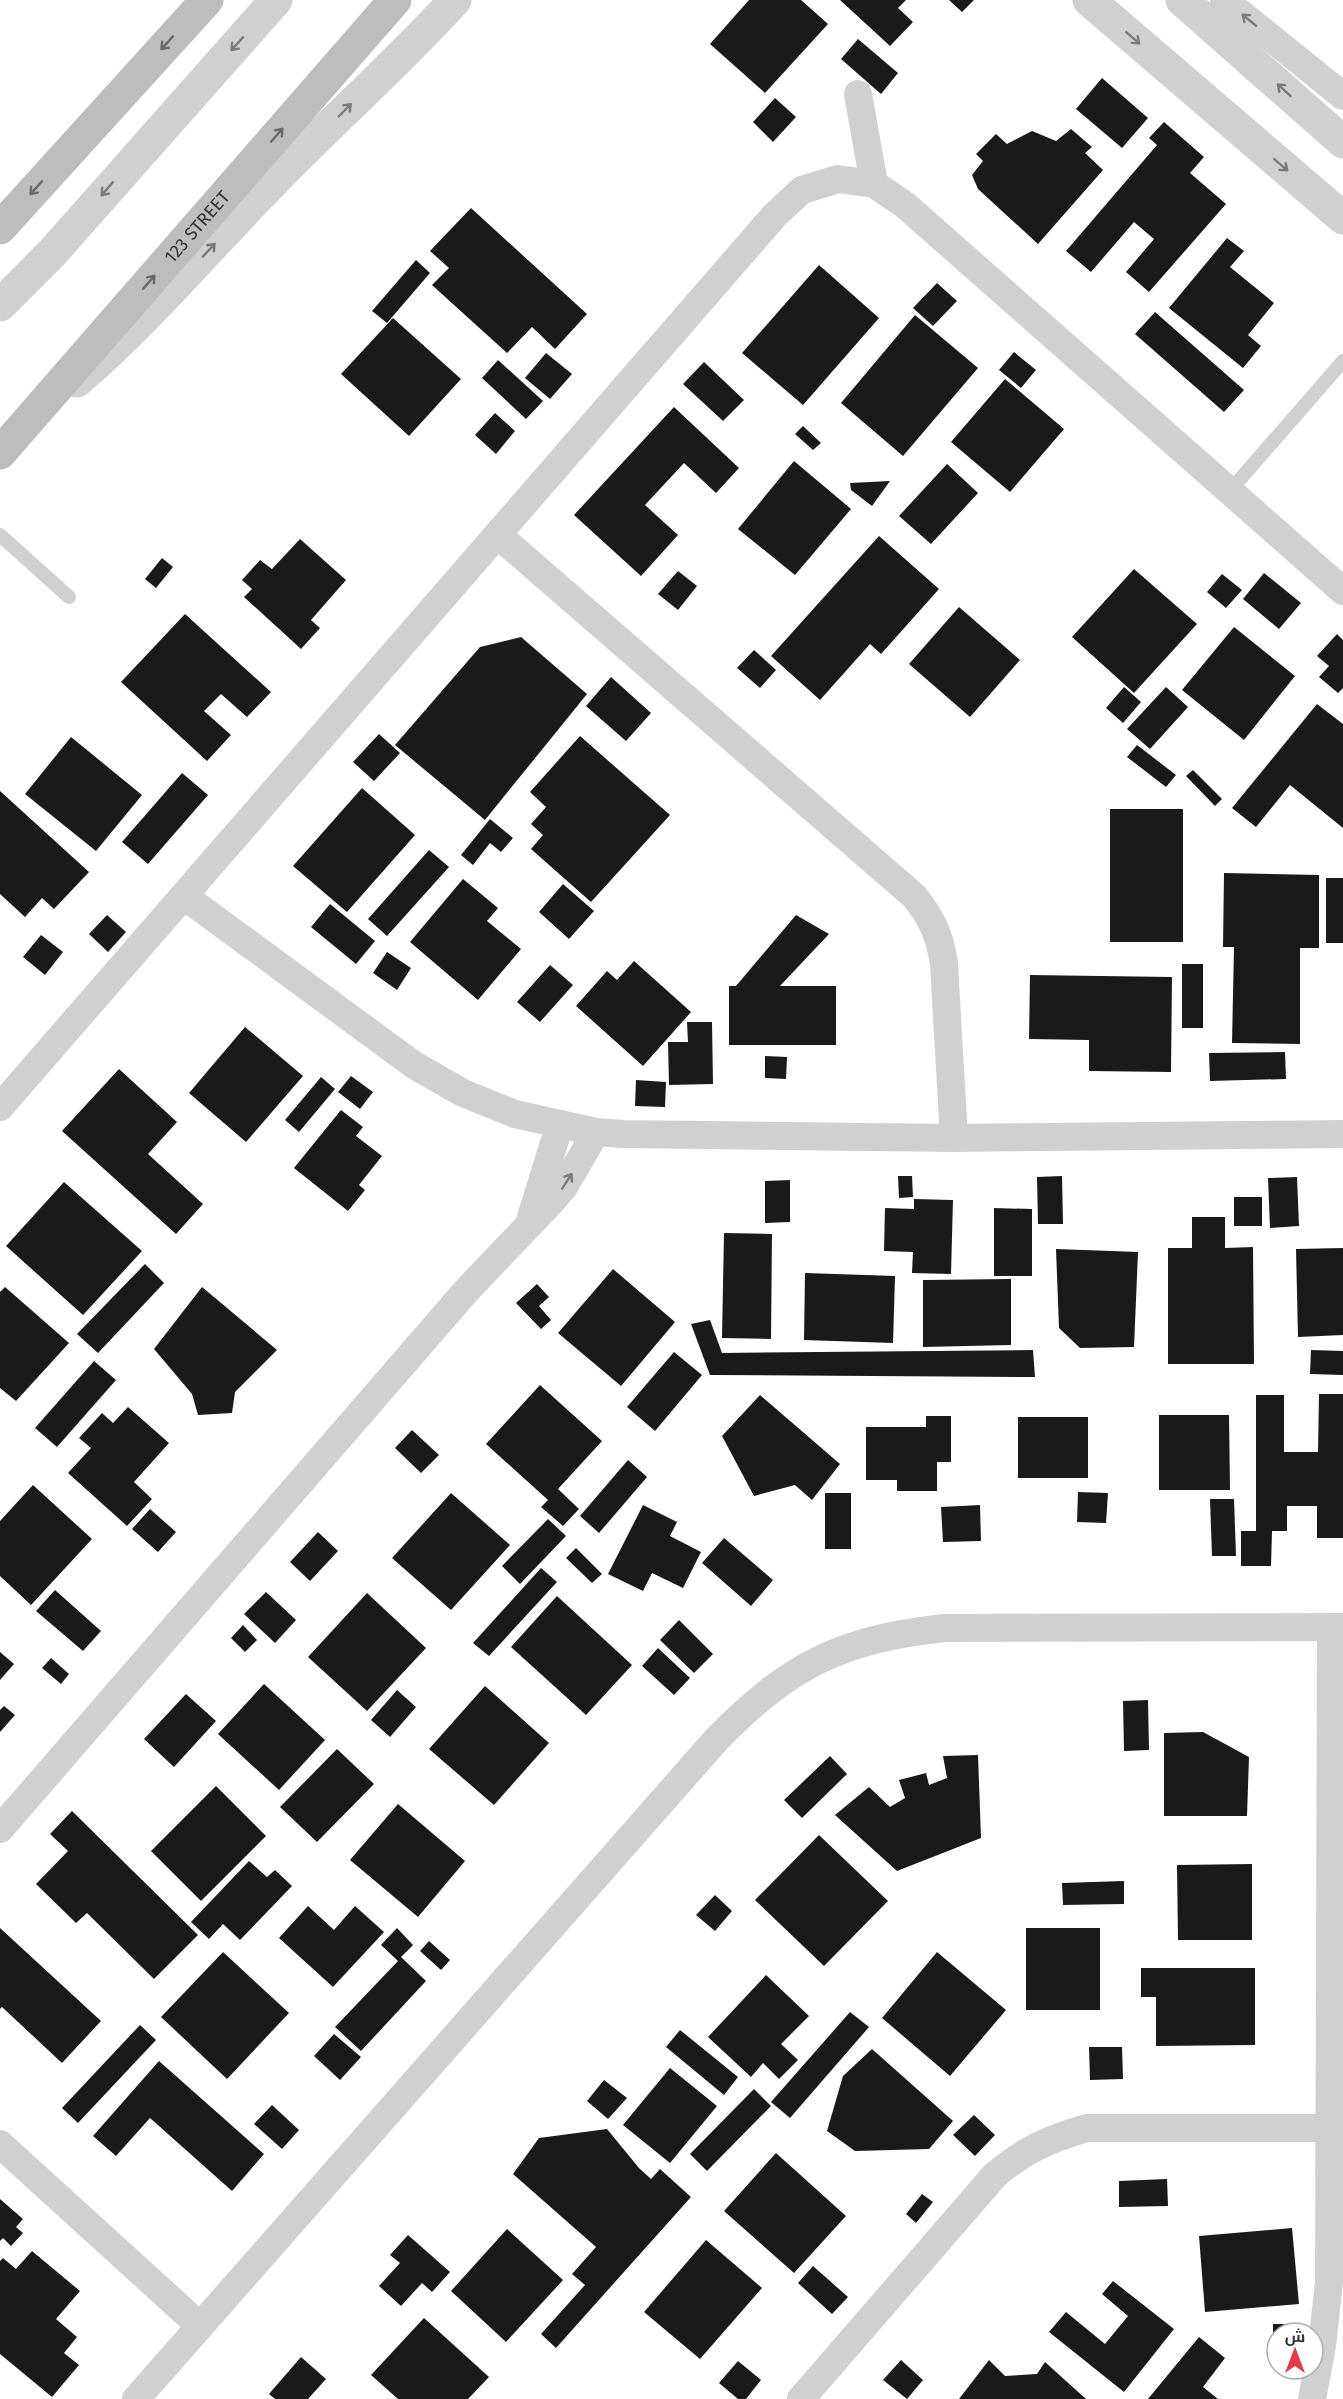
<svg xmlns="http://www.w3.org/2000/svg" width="1343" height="2399" viewBox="0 0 1343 2399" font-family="'Fira Sans',Cairo,sans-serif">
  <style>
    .building { fill: #1a1a1a }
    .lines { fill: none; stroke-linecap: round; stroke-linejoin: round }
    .service { stroke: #d0d0d0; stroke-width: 14 }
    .minor { stroke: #d0d0d0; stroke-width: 28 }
    .tertiary { stroke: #d0d0d0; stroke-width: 33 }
    .secondary { stroke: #bdbdbd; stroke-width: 33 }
    .oneway { stroke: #7a7a7a }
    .oneway2 { stroke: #6a6a6a }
    .labels { text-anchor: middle; stroke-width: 6; stroke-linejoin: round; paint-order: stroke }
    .street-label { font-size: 18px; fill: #333; stroke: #fff }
  </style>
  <rect width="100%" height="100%" fill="#fff"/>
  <g class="building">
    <polygon points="749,0 801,0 828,24 765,93 710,44"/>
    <polygon points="840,0 906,0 898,8 913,22 890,46"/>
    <polygon points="949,0 974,0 962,12"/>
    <polygon points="858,39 898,73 881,94 841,59"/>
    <polygon points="1102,78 1148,118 1122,148 1076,109"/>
    <polygon points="775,98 796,117 773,142 753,122"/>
    <polygon points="1164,122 1204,157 1190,173 1226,204 1149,292 1126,272 1154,239 1134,222 1091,272 1066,251 1157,145 1149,138"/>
    <polygon points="1071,129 1092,147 1085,153 1103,170 1038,244 978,189 972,175 983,161 976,154 996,134 1007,144 1032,131 1056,141"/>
    <polygon points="471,208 587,314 555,349 532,327 507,353 432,285 449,268 430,251"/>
    <polygon points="1227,238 1244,251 1230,267 1274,303 1248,335 1261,346 1243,368 1169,308"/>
    <polygon points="416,260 430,273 387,323 372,311"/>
    <polygon points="819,265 879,318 803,405 742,353"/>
    <polygon points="937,283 957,301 933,326 913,308"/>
    <polygon points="1155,312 1244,390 1224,412 1135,334"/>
    <polygon points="915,315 978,368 903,456 841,403"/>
    <polygon points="393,318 461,379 409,436 341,374"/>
    <polygon points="1014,352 1036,370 1021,388 999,370"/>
    <polygon points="546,353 572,374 550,399 525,378"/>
    <polygon points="498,360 543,401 526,419 482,378"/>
    <polygon points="704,362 744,400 723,421 683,384"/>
    <polygon points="1005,379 1064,429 1010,492 951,442"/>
    <polygon points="674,407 739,468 716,493 684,463 645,505 678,535 641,576 574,515"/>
    <polygon points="495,413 515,431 496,454 475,435"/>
    <polygon points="803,426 821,443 813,450 795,434"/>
    <polygon points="794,461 851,509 795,575 738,529"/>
    <polygon points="947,464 978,493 931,544 899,516"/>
    <polygon points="890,481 872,506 851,490 850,483"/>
    <polygon points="879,536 939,589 881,654 870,644 820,700 771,656"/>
    <polygon points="300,539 346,580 311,620 320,628 301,649 244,597 252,589 242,580 260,560 272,569"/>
    <polygon points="162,558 173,567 156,588 145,579"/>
    <polygon points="1134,569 1197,624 1134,693 1072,637"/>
    <polygon points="678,571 697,586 678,610 658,594"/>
    <polygon points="1264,573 1301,603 1279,629 1243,599"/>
    <polygon points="1222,574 1242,590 1226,608 1207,592"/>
    <polygon points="959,607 1020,660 970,717 909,664"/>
    <polygon points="185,614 271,692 247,717 221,694 204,711 231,735 207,761 121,682"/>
    <polygon points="1234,627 1295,676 1244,740 1182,690"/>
    <polygon points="1337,634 1343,640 1343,688 1338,693 1319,677 1329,666 1317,656"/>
    <polygon points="521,637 587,694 485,820 395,745 480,647"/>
    <polygon points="754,650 776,670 760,688 737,668"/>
    <polygon points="611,677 651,713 626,741 586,706"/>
    <polygon points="1124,687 1141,702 1123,723 1106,708"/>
    <polygon points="1166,687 1188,707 1150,749 1127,729"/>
    <polygon points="1317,704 1343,724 1343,828 1290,785 1256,827 1232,808"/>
    <polygon points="379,734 400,753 374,781 353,762"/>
    <polygon points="580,736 670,815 591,902 531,849 543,835 531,824 546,807 530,792"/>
    <polygon points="71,737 142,795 96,851 25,794"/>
    <polygon points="1137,745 1176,775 1166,787 1127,757"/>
    <polygon points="1193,770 1222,799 1215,806 1186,776"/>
    <polygon points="182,773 208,795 148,864 122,842"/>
    <polygon points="362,788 415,835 347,912 293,866"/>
    <polygon points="0,791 89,872 54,909 42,898 25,917 0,894"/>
    <rect x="1110" y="809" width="73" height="133"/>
    <polygon points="490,819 513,838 501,852 490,843 473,865 461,855"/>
    <polygon points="429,850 449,867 387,936 368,919"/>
    <polygon points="1224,873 1319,875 1319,948 1300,948 1300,1044 1232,1043 1234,947 1223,947"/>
    <rect x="1326" y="878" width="17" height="65"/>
    <polygon points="463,879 498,908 487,921 521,949 478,1000 410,942"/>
    <polygon points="563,884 594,911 569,939 539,912"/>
    <polygon points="330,904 375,941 356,964 311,927"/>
    <polygon points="107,915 126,932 108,952 89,934"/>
    <polygon points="796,915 829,934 780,986 836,986 836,1045 729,1045 729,986 736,986"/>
    <polygon points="41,935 63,952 45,975 23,957"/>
    <polygon points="387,952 411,968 397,990 373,973"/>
    <polygon points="634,961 691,1012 643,1066 576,1006 607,971 617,980"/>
    <rect x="1182" y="964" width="21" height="64"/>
    <polygon points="550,965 573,985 540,1022 517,1002"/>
    <polygon points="1030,975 1172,977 1171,1072 1089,1071 1089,1040 1029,1039"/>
    <polygon points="687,1022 712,1022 713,1084 669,1085 668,1042 688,1042"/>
    <polygon points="245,1027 303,1076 246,1142 189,1093"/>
    <polygon points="1285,1052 1286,1079 1210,1081 1209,1053"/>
    <polygon points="765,1056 787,1057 786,1079 765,1078"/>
    <polygon points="119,1069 177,1122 148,1154 203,1204 176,1234 62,1131"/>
    <polygon points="351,1076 373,1092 360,1109 338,1092"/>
    <polygon points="321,1077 335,1089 299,1132 285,1120"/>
    <polygon points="636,1080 666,1082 665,1107 635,1106"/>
    <polygon points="341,1110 363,1127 356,1136 382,1156 359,1185 365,1190 348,1211 294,1168"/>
    <polygon points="898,1176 912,1176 913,1197 899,1198"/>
    <polygon points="1062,1176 1063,1224 1038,1224 1037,1177"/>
    <polygon points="1297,1177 1299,1226 1270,1228 1268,1178"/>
    <polygon points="790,1180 790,1222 765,1223 765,1181"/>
    <polygon points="64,1182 142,1251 83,1315 6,1246"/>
    <rect x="1234" y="1197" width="28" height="29"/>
    <polygon points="914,1199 953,1200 951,1274 912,1273 913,1252 884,1251 885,1208 914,1209"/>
    <polygon points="994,1208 1032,1209 1032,1276 994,1276"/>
    <polygon points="1192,1217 1225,1217 1225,1248 1253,1247 1254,1364 1168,1364 1168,1248 1192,1248"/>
    <polygon points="724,1233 772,1234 771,1339 722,1338"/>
    <polygon points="1343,1248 1343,1335 1298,1337 1296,1249"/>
    <polygon points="1056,1249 1138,1252 1134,1347 1080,1348 1059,1328"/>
    <polygon points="145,1264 164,1283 98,1353 77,1334"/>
    <polygon points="613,1269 675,1322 621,1386 558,1333"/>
    <polygon points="805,1273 895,1276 893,1343 804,1340"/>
    <polygon points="1011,1279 1011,1345 923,1347 923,1280"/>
    <polygon points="537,1284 549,1297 539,1306 551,1320 541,1329 516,1303"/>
    <polygon points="5,1287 69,1343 16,1401 0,1388 0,1292"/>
    <polygon points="202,1287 277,1350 235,1392 232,1413 198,1415 192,1394 154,1349"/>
    <polygon points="710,1320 722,1353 1033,1350 1035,1377 710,1375 691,1324"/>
    <polygon points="1311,1350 1343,1351 1343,1375 1310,1374"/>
    <polygon points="674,1352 702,1375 655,1431 627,1407"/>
    <polygon points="94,1361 116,1380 57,1447 35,1428"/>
    <polygon points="540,1385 602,1441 558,1489 579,1509 563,1526 541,1507 548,1500 486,1444"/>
    <polygon points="1319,1394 1343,1394 1343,1538 1317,1538 1317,1506 1287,1506 1287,1531 1272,1531 1271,1566 1241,1566 1241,1531 1256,1531 1256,1395 1284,1395 1284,1452 1318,1452"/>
    <polygon points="760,1395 840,1464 812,1500 795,1485 754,1496 722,1436"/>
    <polygon points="128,1407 169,1443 134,1482 152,1499 127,1526 68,1473 91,1448 79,1438 102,1413 113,1423"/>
    <polygon points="1159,1415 1229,1415 1230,1490 1159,1490"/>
    <polygon points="926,1416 951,1416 951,1462 937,1462 937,1491 897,1491 897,1480 866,1480 866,1427 926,1427"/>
    <rect x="1018" y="1417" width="70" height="61"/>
    <polygon points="412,1430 439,1455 421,1473 395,1448"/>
    <polygon points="628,1460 647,1477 599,1533 580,1516"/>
    <polygon points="33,1485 92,1539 31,1605 0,1576 0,1521"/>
    <polygon points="1078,1492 1108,1493 1106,1523 1077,1522"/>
    <polygon points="451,1493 510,1545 451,1610 392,1558"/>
    <rect x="825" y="1493" width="26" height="56"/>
    <polygon points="1210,1499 1234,1499 1236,1556 1212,1556"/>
    <polygon points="643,1505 677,1522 670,1536 701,1552 683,1588 652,1573 643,1591 608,1574"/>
    <polygon points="980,1505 981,1541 943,1542 941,1507"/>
    <polygon points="150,1509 176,1532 158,1552 132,1529"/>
    <polygon points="548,1519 566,1536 520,1584 502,1566"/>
    <polygon points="318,1532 338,1551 310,1581 290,1562"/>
    <polygon points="724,1538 773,1580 751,1606 702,1563"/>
    <polygon points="576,1548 602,1574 592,1583 566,1558"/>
    <polygon points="541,1568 557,1582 489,1656 473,1643"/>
    <polygon points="55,1590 101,1631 83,1651 36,1611"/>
    <polygon points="266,1592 296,1620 275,1643 244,1614"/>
    <polygon points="367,1593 426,1648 367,1711 308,1657"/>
    <polygon points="557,1596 632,1665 586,1715 511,1647"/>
    <polygon points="679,1620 713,1654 694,1673 660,1640"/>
    <polygon points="243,1625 257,1640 245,1652 231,1638"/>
    <polygon points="658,1648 690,1678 674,1695 642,1666"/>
    <polygon points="0,1652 14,1664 0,1680"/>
    <polygon points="51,1658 69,1674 61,1684 42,1668"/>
    <polygon points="264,1684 325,1740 279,1790 218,1734"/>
    <polygon points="485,1686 549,1743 494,1805 429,1749"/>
    <polygon points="397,1690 416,1707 390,1737 371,1720"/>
    <polygon points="186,1694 216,1721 174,1767 144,1739"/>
    <polygon points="1148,1700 1149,1750 1124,1751 1123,1701"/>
    <polygon points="4,1706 15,1715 0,1732 0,1710"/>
    <polygon points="1203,1732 1249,1757 1247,1816 1164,1816 1164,1733"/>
    <polygon points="337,1749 374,1784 317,1842 280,1807"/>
    <polygon points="978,1755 981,1838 897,1871 835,1815 869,1787 890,1807 905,1798 899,1780 926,1773 929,1785 947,1778 943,1756"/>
    <polygon points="830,1756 847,1774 802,1818 784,1800"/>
    <polygon points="216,1786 266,1836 201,1901 151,1851"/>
    <polygon points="398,1804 465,1861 418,1917 350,1860"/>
    <polygon points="72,1811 198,1935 154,1979 87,1913 76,1923 36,1884 68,1851 50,1834"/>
    <polygon points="819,1835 888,1901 824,1966 755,1900"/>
    <polygon points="249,1861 267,1877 275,1870 292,1886 240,1940 223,1924 209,1939 191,1922"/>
    <polygon points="1252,1864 1252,1940 1178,1940 1177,1865"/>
    <polygon points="1124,1881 1124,1904 1063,1905 1062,1883"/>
    <polygon points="715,1895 732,1911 715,1931 696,1915"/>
    <polygon points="308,1906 334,1930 355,1906 384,1932 333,1987 279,1938"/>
    <polygon points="0,1928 101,2021 62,2063 2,2007 0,2009"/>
    <polygon points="397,1928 413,1945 401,1957 426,1981 361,2051 335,2027 398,1961 381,1945"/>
    <rect x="1026" y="1928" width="74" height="82"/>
    <polygon points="429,1941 450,1960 441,1970 420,1951"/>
    <polygon points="223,1952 289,2013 227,2079 161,2017"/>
    <polygon points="937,1952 1006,2010 950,2076 882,2018"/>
    <polygon points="1141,1968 1255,1968 1255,2045 1156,2046 1156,1997 1141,1997"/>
    <polygon points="766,1975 809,2016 781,2044 798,2060 779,2079 763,2063 751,2077 708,2037"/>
    <polygon points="850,2012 869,2027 790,2118 771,2102"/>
    <polygon points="140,2025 156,2040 78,2123 62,2108"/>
    <polygon points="680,2030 738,2077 724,2095 666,2047"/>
    <polygon points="334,2034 361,2057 340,2080 314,2056"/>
    <polygon points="1089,2047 1122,2047 1123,2079 1090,2080"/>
    <polygon points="872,2049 953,2121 929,2149 855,2151 827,2131 843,2076"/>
    <polygon points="159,2061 264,2154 232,2191 150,2118 116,2156 93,2136"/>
    <polygon points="670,2068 717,2106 670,2163 623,2125"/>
    <polygon points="604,2080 627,2098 608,2119 587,2101"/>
    <polygon points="754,2089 771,2106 707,2171 690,2154"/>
    <polygon points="272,2105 299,2130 282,2149 254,2124"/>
    <polygon points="974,2115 995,2135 975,2156 953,2135"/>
    <polygon points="607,2129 639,2168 651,2179 660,2169 691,2197 556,2348 541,2334 585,2285 572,2274 596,2247 513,2174 539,2138"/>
    <polygon points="776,2153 846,2216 794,2273 724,2211"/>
    <polygon points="1167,2179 1168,2206 1119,2207 1119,2181"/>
    <polygon points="922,2194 933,2202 916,2223 906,2214"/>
    <polygon points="0,2199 23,2219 16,2227 23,2233 11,2246 3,2238 0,2241"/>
    <polygon points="1292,2228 1299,2304 1205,2312 1199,2236"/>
    <polygon points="507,2229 563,2280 506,2342 451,2291"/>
    <polygon points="408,2235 450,2272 432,2292 422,2283 401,2306 379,2286 400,2263 390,2255"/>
    <polygon points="706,2240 762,2288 700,2359 644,2312"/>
    <polygon points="32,2251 80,2291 56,2319 77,2337 64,2353 79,2365 52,2397 0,2354 0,2261 3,2258 16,2269"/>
    <polygon points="813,2266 848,2297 832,2314 798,2283"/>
    <polygon points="1113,2281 1174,2329 1124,2392 1049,2332 1066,2312 1105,2344 1128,2316 1102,2294"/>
    <polygon points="424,2318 489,2377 468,2399 398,2399 371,2375"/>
    <polygon points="1273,2324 1304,2324 1304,2333 1277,2333 1277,2366 1273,2366"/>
    <polygon points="1199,2337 1225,2358 1203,2387 1218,2399 1148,2399"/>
    <polygon points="301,2357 326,2379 308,2399 275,2399 269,2394"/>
    <polygon points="901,2360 923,2380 907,2399 883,2380"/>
    <polygon points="989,2360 1005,2376 1037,2374 1045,2362 1086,2399 959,2399"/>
    <polygon points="738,2361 761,2380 746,2399 738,2399 719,2383"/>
  </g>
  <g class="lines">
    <g class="service">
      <polyline points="1228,493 1343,361"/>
      <polyline points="0,535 69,597"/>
    </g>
    <g class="minor">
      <polyline points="1224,0 1343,96"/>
      <polyline points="858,94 874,184"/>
      <path d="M498,535l416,361c18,22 26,40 30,68l10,174"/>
      <polyline points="184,896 414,1065 463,1093 515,1114 596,1132 623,1134 954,1138 1343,1134"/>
      <polyline points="0,1107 775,215 802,190 838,179 874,184 905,205 1343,591"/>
      <polyline points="531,1217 560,1124"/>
      <polyline points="0,1829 467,1290 550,1203 564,1187 596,1132"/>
      <polyline points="0,2144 200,2326"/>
      <path d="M136,2399l580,-659c73,-75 125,-101 229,-112l398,-1"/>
      <path d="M801,2399l194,-224c31,-26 54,-36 92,-47h243"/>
      <polyline points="1312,2399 1322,2346 1329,2282 1331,1627"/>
    </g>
    <g class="tertiary">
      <polyline points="1089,0 1343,218"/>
      <polyline points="1182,0 1343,142"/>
      <polyline points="0,305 53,252 276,0"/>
      <path d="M77,381c71,-61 130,-132 195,-198 60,-62 125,-119 183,-183"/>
    </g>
    <g class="secondary">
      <polyline points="0,228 207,0"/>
      <path id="s1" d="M0,453l395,-453"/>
    </g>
  </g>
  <defs><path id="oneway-shaft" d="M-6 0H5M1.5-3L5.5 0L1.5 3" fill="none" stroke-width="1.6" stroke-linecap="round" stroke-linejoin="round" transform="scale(1.5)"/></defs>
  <g class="oneway">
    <use href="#oneway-shaft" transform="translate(1249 20) rotate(-141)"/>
    <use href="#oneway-shaft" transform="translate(1133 38) rotate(41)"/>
    <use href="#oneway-shaft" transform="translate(237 44) rotate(132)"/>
    <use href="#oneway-shaft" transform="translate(1284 90) rotate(-138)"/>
    <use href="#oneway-shaft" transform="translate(345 110) rotate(-46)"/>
    <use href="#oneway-shaft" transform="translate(1281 165) rotate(41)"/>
    <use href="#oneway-shaft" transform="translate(107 189) rotate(131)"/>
    <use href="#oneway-shaft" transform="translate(209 250) rotate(-47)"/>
    <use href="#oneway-shaft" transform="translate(567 1181) rotate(-57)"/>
  </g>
  <g class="oneway2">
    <use href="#oneway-shaft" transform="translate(167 43) rotate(132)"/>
    <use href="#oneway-shaft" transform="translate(277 135) rotate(-49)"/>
    <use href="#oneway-shaft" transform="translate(36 188) rotate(132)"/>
    <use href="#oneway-shaft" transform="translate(149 282) rotate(-49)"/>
  </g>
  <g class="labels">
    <g class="street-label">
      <text dy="6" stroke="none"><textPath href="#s1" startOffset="300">123 STREET</textPath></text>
    </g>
  </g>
  <g transform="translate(1295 2351)"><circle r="28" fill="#ffffff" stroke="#adadad" stroke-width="1.5"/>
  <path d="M0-4.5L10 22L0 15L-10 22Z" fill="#e63946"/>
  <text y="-9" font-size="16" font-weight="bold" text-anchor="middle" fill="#333333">ش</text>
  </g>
</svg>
